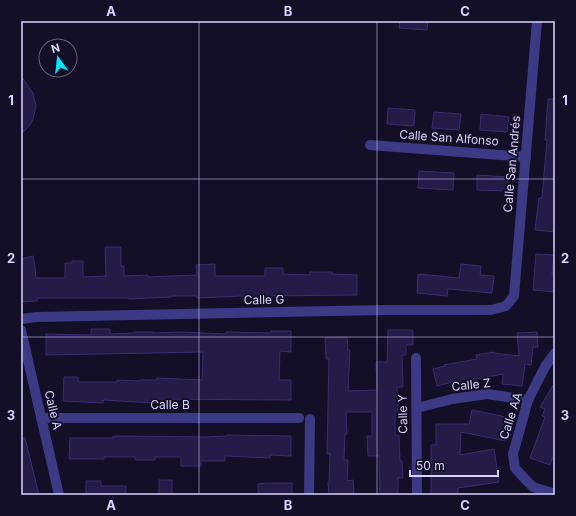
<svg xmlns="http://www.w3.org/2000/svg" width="576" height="516" viewBox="0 0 576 516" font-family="Inter,sans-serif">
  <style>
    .building { fill: #241b47; stroke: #3b2d73 }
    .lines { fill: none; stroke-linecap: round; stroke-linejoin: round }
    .minor { stroke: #3d3a85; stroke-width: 10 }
    .grid { fill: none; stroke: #d9d4ff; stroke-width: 1; stroke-opacity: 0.55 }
    .labels { text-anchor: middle; stroke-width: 4; stroke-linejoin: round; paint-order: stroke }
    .street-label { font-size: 12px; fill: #d9d4ff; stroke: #130f26 }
    .neatline { fill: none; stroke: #d9d4ff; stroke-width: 1.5 }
    .grid-label { font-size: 13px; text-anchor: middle; font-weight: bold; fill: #d9d4ff }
  </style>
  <rect width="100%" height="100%" fill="#130f26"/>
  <g class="building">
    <polygon points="400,21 428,21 427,30 399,28"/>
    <polygon points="21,76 33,93 36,106 33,119 30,125 21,134"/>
    <polygon points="548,99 555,99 555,232 535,230 539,198 542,198 547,140 545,140"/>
    <polygon points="388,108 415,110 414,126 387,124"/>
    <polygon points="434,112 461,114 459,130 432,128"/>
    <polygon points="481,114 509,117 507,132 480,130"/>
    <polygon points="419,171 454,173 453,190 418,188"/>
    <polygon points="477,175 508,177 507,191 477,190"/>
    <polygon points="105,247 121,247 121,266 124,266 124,276 148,275 148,277 197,275 196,265 215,264 215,276 265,276 265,268 283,268 283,274 310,275 310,272 332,272 332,274 357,275 357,295 262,296 262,297 243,297 243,296 197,298 197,296 171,296 171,297 129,299 129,298 37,298 37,301 21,302 21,259 33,256 35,267 36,278 65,278 65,263 72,263 72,261 83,261 83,277 106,276"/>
    <polygon points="536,254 554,255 552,274 555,274 555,292 533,290"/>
    <polygon points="461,264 481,266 480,275 494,276 492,293 448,289 447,296 417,293 418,274 459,278"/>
    <polygon points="91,329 110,329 110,334 134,333 134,332 153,332 153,333 181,332 226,334 226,332 271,333 271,331 291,331 291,352 280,351 279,380 291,380 291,400 154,399 154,403 103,400 103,403 63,401 64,377 78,377 78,382 117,382 117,380 140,381 140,380 157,380 157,378 202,380 203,352 46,355 46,334 91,335"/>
    <polygon points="388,330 413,330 413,345 406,345 406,355 402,355 403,387 397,387 398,411 395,411 395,436 399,435 400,461 402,461 403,478 398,478 398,495 380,495 379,456 368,456 367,436 372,436 372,412 346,412 347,434 345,434 344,460 348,460 347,481 353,480 354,495 329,495 328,482 329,482 330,454 327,454 329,359 326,359 325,338 347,337 348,350 350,350 348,391 377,390 376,362 387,362"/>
    <polygon points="537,332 538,347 533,347 531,365 525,364 522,386 502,384 503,374 457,383 456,381 437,386 433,369 445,366 444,365 477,359 476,355 494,352 494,353 519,356 517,333"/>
    <polygon points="555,382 555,451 550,465 530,458 545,417 542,416 545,409 540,407"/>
    <polygon points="472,410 511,418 506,441 461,432 460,455 494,449 499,482 458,488 458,495 431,495 431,445 436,445 436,424 469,424"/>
    <polygon points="227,435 291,436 291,456 270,455 270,458 225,456 225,461 201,461 201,466 181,466 181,457 155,457 155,460 135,460 135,457 104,457 104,459 69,459 70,438 113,438 113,436 207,437 227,436"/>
    <polygon points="21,438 25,438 39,495 21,495"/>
    <rect x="159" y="480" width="13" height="15"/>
    <polygon points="86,481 101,481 101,486 126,486 126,495 86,495"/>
    <polygon points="267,483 292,483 292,495 258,495 258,484"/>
  </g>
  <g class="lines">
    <g class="minor">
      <polyline points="370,145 526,157"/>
      <polyline points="21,319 37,317 384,310 491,310 506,306 514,296 537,21"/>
      <polyline points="21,330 59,495"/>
      <polyline points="555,353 546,365 528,400 513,454 515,468 525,479 533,487 555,494"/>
      <polyline points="416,358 417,495"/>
      <polyline points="417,408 452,399 487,394 528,400"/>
      <polyline points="41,418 299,418"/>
      <polyline points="309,495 310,419"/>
    </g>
  </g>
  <path class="grid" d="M199,21v474M377,21v474M21,179h534M21,337h534"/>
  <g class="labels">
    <g class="street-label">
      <text transform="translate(449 138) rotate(4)" y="4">Calle San Alfonso</text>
      <text transform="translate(512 164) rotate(-85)" y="4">Calle San Andrés</text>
      <text transform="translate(264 300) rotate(-1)" y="4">Calle G</text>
      <text transform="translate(471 385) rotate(-6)" y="4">Calle Z</text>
      <text x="170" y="409">Calle B</text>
      <text transform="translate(53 410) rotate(77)" y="4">Calle A</text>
      <text transform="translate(403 414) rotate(-91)" y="4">Calle Y</text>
      <text transform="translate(511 416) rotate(-72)" y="4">Calle AA</text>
    </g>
  </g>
  <rect width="576" height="516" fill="none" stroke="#130f26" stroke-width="44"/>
  <g transform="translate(58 58) rotate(345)"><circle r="19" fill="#130f26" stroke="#625e7d"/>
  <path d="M0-3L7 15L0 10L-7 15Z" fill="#00e5ff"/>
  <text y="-6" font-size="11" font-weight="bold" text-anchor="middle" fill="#d9d4ff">N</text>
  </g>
  <path d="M410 470v6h88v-6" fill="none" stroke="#d9d4ff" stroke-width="2"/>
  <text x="416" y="470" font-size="12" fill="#d9d4ff" stroke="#130f26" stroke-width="3" paint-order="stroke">50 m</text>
  <rect x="22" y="22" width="532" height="472" class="neatline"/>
  <g class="grid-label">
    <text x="111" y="16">A</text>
    <text x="288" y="16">B</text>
    <text x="465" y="16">C</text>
    <text x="11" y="105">1</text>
    <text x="565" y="105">1</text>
    <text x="11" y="263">2</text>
    <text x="565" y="263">2</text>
    <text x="11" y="420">3</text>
    <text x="565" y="420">3</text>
    <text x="111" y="510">A</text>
    <text x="288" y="510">B</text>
    <text x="465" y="510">C</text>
  </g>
</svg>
